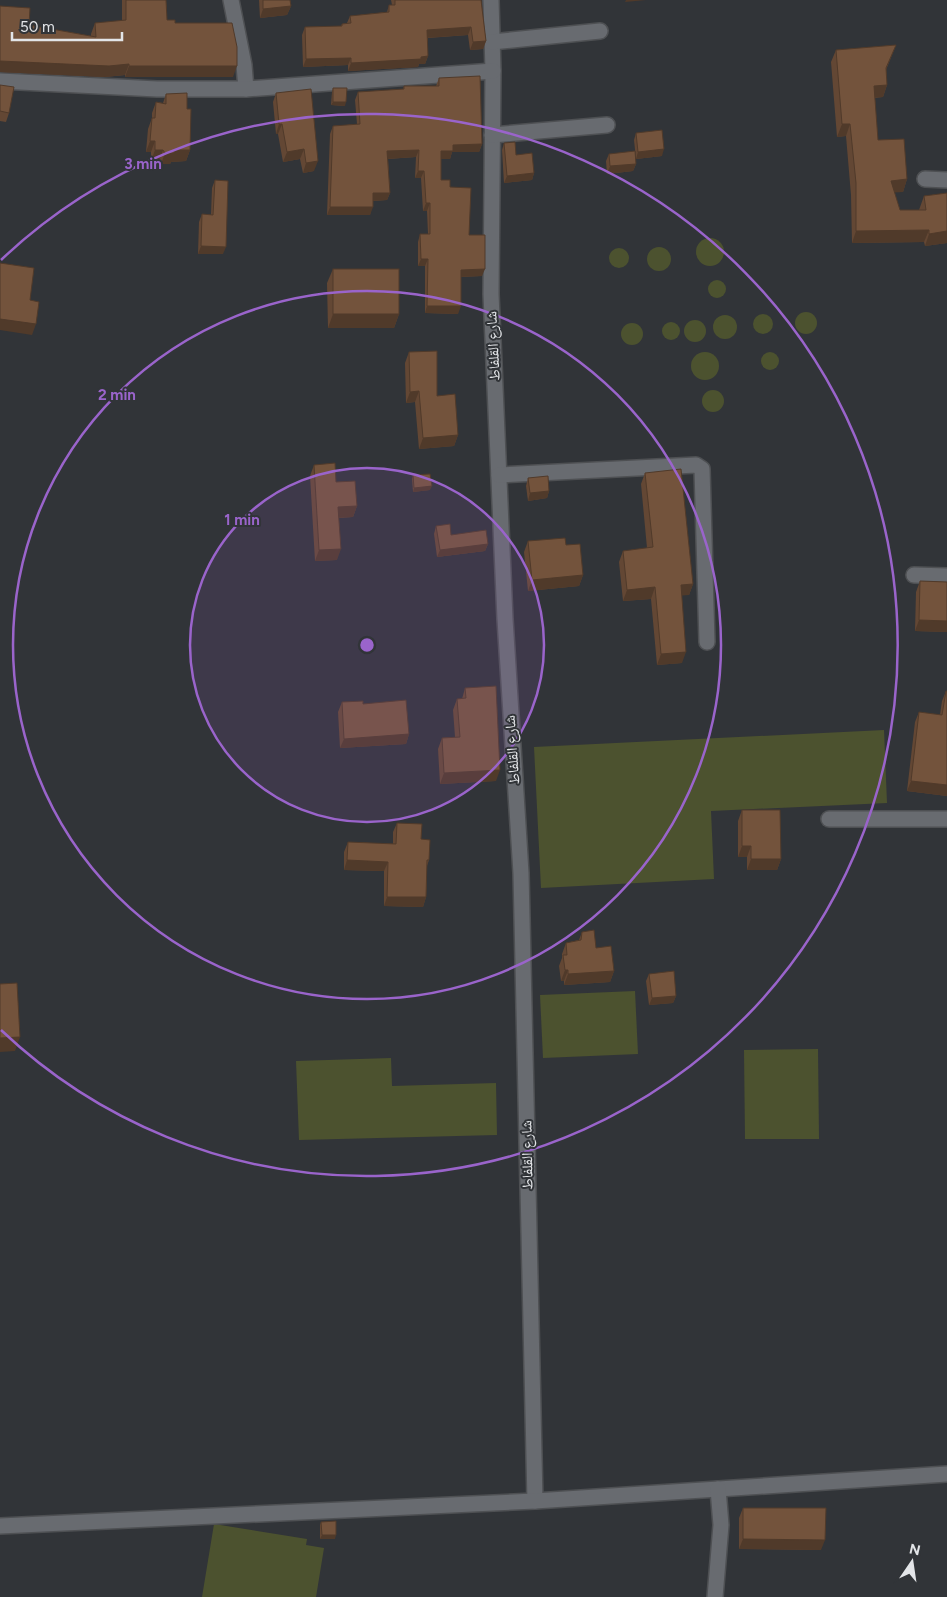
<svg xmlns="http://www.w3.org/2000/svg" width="947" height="1597" viewBox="0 0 947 1597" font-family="Figtree,'Noto Naskh Arabic',sans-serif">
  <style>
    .green { fill: #4c522f }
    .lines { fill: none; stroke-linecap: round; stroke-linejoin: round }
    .minor-casing { stroke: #4e5053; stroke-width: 18 }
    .minor { stroke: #686b70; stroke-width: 15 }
    .wall { fill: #634734 }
    .shaded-wall { fill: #503a2a }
    .building { fill: #73533c; stroke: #503a2a }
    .ring { fill: none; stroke: #9a64cb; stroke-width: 2.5 }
    .labels { text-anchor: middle; stroke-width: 4; stroke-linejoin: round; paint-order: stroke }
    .street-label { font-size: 15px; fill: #e3e5e8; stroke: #313438 }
    .centre { fill: #9a64cb; stroke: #313438; stroke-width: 2.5 }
    .ring-label { font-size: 15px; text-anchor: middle; font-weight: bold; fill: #9a64cb; stroke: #313438; stroke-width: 4; stroke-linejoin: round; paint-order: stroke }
  </style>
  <rect width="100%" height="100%" fill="#313438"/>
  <g class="green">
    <circle cx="710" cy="252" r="14"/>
    <circle cx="659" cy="259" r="12"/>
    <circle cx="619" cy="258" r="10"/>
    <circle cx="717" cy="289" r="9"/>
    <circle cx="806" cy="323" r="11"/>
    <circle cx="763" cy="324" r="10"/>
    <circle cx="725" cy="327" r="12"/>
    <circle cx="695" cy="331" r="11"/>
    <circle cx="671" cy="331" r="9"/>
    <circle cx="632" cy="334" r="11"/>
    <circle cx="770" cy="361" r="9"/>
    <circle cx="705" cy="366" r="14"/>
    <circle cx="713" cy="401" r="11"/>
    <polygon points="884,730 887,803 711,811 714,879 541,888 534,747"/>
    <polygon points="635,991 638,1054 543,1058 540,995"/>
    <polygon points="818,1049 819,1139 745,1139 744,1050"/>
    <polygon points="391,1058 392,1086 496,1083 497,1135 299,1140 296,1061"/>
    <polygon points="214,1524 307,1539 306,1545 324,1548 316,1597 202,1597"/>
  </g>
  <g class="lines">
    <defs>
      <g id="minor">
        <polyline points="231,0 244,65 246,89"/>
        <polyline points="491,0 493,71 491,294 505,619 521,873 535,1501"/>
        <polyline points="492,42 600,31"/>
        <polyline points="0,81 157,89 246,89 493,71"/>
        <polyline points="492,135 607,125"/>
        <polyline points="925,179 947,180"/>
        <polyline points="499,475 696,465 702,469 707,642"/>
        <polyline points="914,575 947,576"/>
        <polyline points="829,819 947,819"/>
        <polyline points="0,1526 535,1501 947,1474"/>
        <polyline points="715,1597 721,1525 718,1489"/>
      </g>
    </defs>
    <use href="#minor" class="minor-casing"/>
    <use href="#minor" class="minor"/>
  </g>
  <g class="wall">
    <polygon points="122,0 166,0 167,20 175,23 233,77 125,77 125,75 105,77 0,72 0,6 29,25 91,36 91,34 95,23 122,21"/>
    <polygon points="259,0 290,0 291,6 287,15 260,18"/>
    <polygon points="391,0 481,0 486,41 483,49 470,50 468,35 428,38 428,56 425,64 419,64 418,67 348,71 348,65 303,67 302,35 305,27 341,26 342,24 347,23 350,16 387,12 389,5 392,5"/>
    <polygon points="896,45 886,70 887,85 883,97 874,98 878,140 907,179 903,192 894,192 900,210 919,210 924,196 947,193 947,243 925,246 924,242 852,243 851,195 846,136 837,137 831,62 836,50"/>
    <polygon points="439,78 482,144 479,152 452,152 450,159 441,159 441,180 450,187 469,235 482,276 461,277 458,314 425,313 425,266 418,266 418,242 420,234 428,234 427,211 423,211 421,178 415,178 416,157 388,159 390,193 387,200 373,201 370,215 327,215 330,134 333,126 357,124 355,100 358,92 403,89 404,86 436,86"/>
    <polygon points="0,85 9,113 6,122 0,121"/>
    <polygon points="333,88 345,106 331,105 332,92"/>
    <polygon points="276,93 314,171 303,173 300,159 283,162 278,134 276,134 273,102"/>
    <polygon points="166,94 187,109 190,150 186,161 171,162 170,164 161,164 159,161 151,161 151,152 146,152 148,129 152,118 152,113 156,102 163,103"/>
    <polygon points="636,133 662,156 636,159 634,140"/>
    <polygon points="504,143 534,173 532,180 504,183 502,150"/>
    <polygon points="609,154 636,164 633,171 607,174 606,161"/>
    <polygon points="215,180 223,254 198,254 199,222 202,214 211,215 212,188"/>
    <polygon points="333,269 399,314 394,328 328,328 327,283"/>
    <polygon points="409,352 437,396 458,435 454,446 419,449 415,402 406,403 405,363"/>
    <polygon points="314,465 336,482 357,506 353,517 339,518 337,560 315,561 310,476"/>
    <polygon points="645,473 693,584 689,595 682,595 682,663 657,665 651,599 623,601 619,562 623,551 647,548 641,484"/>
    <polygon points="413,475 430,490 413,492 412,479"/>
    <polygon points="528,478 549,491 547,498 528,501 526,486"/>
    <polygon points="436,526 451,535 488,544 485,551 437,557 434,534"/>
    <polygon points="528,541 566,545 583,575 579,586 528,591 524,552"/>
    <polygon points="920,581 947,582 947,632 915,631 916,592"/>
    <polygon points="465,688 496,781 440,784 438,749 442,738 455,737 453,710 457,699 462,699"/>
    <polygon points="946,691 947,796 907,791 915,722 919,712 940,715 942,701"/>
    <polygon points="342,702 363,704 409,734 406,744 340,748 338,712"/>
    <polygon points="742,810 781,859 777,870 747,870 747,857 738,857 738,821"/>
    <polygon points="397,823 421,839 429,860 427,866 426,897 423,907 384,906 384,871 344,870 344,852 348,842 393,844 393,832"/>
    <polygon points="582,932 596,948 614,971 610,982 564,985 564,981 561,981 559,966 562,958 562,954 566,943 579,940"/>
    <polygon points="649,974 676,996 673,1003 649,1005 646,981"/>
    <polygon points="743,1508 821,1550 739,1549 739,1518"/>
    <polygon points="321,1522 335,1539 320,1539 320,1525"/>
  </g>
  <g class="shaded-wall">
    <polygon points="626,0 646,0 625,2"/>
    <polygon points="291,6 287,15 260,18 263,9"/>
    <polygon points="471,27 468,35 424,38 427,30"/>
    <polygon points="486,41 483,49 470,50 473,42"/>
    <polygon points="428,56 425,64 419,64 418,67 348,71 351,63"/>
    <polygon points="351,58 348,65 303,67 306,59"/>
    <polygon points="0,61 129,64 125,75 105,77 0,72"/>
    <polygon points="129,66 237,66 233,77 125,77"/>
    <polygon points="887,85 883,97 869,98 874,86"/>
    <polygon points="333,102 346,102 345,106 331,105"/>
    <polygon points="279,124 282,124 278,134 276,134"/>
    <polygon points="842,124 850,124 846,136 837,137"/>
    <polygon points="150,141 155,141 151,152 146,152"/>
    <polygon points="482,144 479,152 452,152 450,159 439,159 441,151 453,145"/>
    <polygon points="304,149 300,159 283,162 287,152"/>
    <polygon points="664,149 662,156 636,159 638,152"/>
    <polygon points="155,150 163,150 159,161 151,161"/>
    <polygon points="174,150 190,150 186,161 171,162 170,164 161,164 165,153"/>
    <polygon points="419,150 416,157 385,159 387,151"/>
    <polygon points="318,161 314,171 303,173 306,163"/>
    <polygon points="636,164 633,171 607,174 610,166"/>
    <polygon points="418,171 424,171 421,178 415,178"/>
    <polygon points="534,173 532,180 504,183 507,176"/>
    <polygon points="907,179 903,192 886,193 891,181"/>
    <polygon points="373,193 390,193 387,200 370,201"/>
    <polygon points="426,203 430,203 427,211 423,211"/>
    <polygon points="330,207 373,207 370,215 327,215"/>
    <polygon points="929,230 924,242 852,243 856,231"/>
    <polygon points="947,231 947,243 925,246 929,234"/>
    <polygon points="201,246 226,247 223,254 198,254"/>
    <polygon points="421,259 428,259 425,266 418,266"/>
    <polygon points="485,269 482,276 458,277 461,270"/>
    <polygon points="427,306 461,306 458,314 425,313"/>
    <polygon points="333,314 399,314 394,328 328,328"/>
    <polygon points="0,319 36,324 32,335 0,330"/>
    <polygon points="419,391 415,402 406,403 410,392"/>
    <polygon points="458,435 454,446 419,449 423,438"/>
    <polygon points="432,486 430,490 413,492 414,488"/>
    <polygon points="549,491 547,498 528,501 530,493"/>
    <polygon points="357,506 353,517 334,518 338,507"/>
    <polygon points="488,544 485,551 437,557 440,550"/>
    <polygon points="341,549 337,560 315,561 319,550"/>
    <polygon points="583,575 579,586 528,591 532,580"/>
    <polygon points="693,584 689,595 677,596 681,585"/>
    <polygon points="655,587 651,599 623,601 627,590"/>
    <polygon points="919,620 947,621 947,632 915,631"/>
    <polygon points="686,652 682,663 657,665 661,654"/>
    <polygon points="409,734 406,744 340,748 344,739"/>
    <polygon points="500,770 496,781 440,784 444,773"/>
    <polygon points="911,781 947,785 947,796 907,791"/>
    <polygon points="742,846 751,846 747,857 738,857"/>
    <polygon points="751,859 781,859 777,870 747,870"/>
    <polygon points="347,860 388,862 384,871 344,870"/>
    <polygon points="387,897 426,897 423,907 384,906"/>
    <polygon points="565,970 568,970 564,981 561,981"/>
    <polygon points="614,971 610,982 564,985 568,974"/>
    <polygon points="676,996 673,1003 649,1005 652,998"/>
    <polygon points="20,1037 15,1051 0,1052 0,1038"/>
    <polygon points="322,1535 336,1535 335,1539 320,1539"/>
    <polygon points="743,1539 825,1540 821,1550 739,1549"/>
  </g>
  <g class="building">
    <polygon points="126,0 166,0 167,20 175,20 175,23 232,23 237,47 237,66 129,66 129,64 109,66 0,61 0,6 30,8 29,25 96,37 95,23 126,20"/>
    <polygon points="263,0 290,0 291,6 263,9"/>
    <polygon points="395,0 481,0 486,41 473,42 471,27 427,30 428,56 421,57 421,59 351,63 351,58 306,59 305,27 342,26 342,24 351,23 350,16 389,12 389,5 395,5"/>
    <polygon points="896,45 886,68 887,85 874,86 878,140 904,139 907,179 891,181 900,210 926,210 924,196 947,193 947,231 929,234 929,230 856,231 856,183 850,124 842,124 836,50"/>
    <polygon points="480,76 482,144 453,145 453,151 441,151 441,180 450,180 450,187 471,188 469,235 485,235 485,269 461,270 461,306 427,306 428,259 421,259 420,234 430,234 430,203 426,203 424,171 418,171 419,150 387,151 390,193 373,193 373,207 330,207 333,126 360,124 358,92 404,89 404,86 439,86 439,78"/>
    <polygon points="0,85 14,87 9,113 0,111"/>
    <polygon points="333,88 347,88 346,102 333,102"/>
    <polygon points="311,89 318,161 306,163 304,149 287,152 282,124 279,124 276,93"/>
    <polygon points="187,93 187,109 191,109 190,150 174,150 174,153 165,153 163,150 155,150 155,141 150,141 152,118 155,118 156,102 166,104 166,94"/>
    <polygon points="662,130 664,149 638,152 636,133"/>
    <polygon points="515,142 516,155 532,153 534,173 507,176 504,143"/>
    <polygon points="635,151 636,164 610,166 609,154"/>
    <polygon points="215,180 228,181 226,247 201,246 202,214 213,215"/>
    <polygon points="0,263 34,268 30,300 39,302 36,324 0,319"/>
    <rect x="333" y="269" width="66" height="45"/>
    <polygon points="437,351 437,396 455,394 458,435 423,438 419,391 410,392 409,352"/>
    <polygon points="335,463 336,482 355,481 357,506 338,507 341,549 319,550 314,465"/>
    <polygon points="681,469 693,584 681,585 686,652 661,654 655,587 627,590 623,551 653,547 645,473"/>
    <polygon points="430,474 432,486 414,488 413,475"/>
    <polygon points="548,476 549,491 530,493 528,478"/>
    <polygon points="450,524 451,535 486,530 488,544 440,550 436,526"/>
    <polygon points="565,538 566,545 580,544 583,575 532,580 528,541"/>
    <polygon points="920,581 947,582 947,621 919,620"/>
    <polygon points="496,686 500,770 444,773 442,738 460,737 457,699 466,698 465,688"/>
    <polygon points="946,691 947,691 947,785 911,781 919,712 942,715"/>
    <polygon points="406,700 409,734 344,739 342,702 363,701 363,704"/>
    <polygon points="742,810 780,810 781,859 751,859 751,846 742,846"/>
    <polygon points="397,823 422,824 421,839 430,840 429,860 427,860 426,897 387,897 388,862 347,860 348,842 396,844"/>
    <polygon points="594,930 596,948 611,946 614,971 568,974 568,970 565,970 563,955 567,955 566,943 581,940 582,932"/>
    <polygon points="674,971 676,996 652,998 649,974"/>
    <polygon points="17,983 20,1037 0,1038 0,984"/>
    <polygon points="743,1508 826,1508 825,1540 743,1539"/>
    <polygon points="336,1521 336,1535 322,1535 321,1522"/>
  </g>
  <circle cx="367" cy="645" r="177" fill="#9a64cb" fill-opacity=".12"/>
  <g class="ring">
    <circle cx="367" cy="645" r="177"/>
    <circle cx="367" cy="645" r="354"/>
    <path d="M1 260A531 531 0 1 1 1 1030"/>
  </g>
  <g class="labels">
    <g class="street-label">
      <text transform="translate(493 346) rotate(-93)" y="5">شارع القلفاط</text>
      <text transform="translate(512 750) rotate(-94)" y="5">شارع القلفاط</text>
      <text transform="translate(527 1155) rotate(-91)" y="5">شارع القلفاط</text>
    </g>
  </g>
  <circle cx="367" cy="645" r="8" class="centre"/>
  <g class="ring-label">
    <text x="143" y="169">3 min</text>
    <text x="117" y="400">2 min</text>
    <text x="242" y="525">1 min</text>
  </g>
  <g transform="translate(912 1562) rotate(13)" stroke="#313438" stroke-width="4" paint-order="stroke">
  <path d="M0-4L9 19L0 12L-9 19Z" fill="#e3e5e8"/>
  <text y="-8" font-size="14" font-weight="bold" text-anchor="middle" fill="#e3e5e8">N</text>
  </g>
  <path d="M12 32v8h110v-8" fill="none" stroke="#e3e5e8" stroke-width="2.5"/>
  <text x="20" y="32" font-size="15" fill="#e3e5e8" stroke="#313438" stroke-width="4" paint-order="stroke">50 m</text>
</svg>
